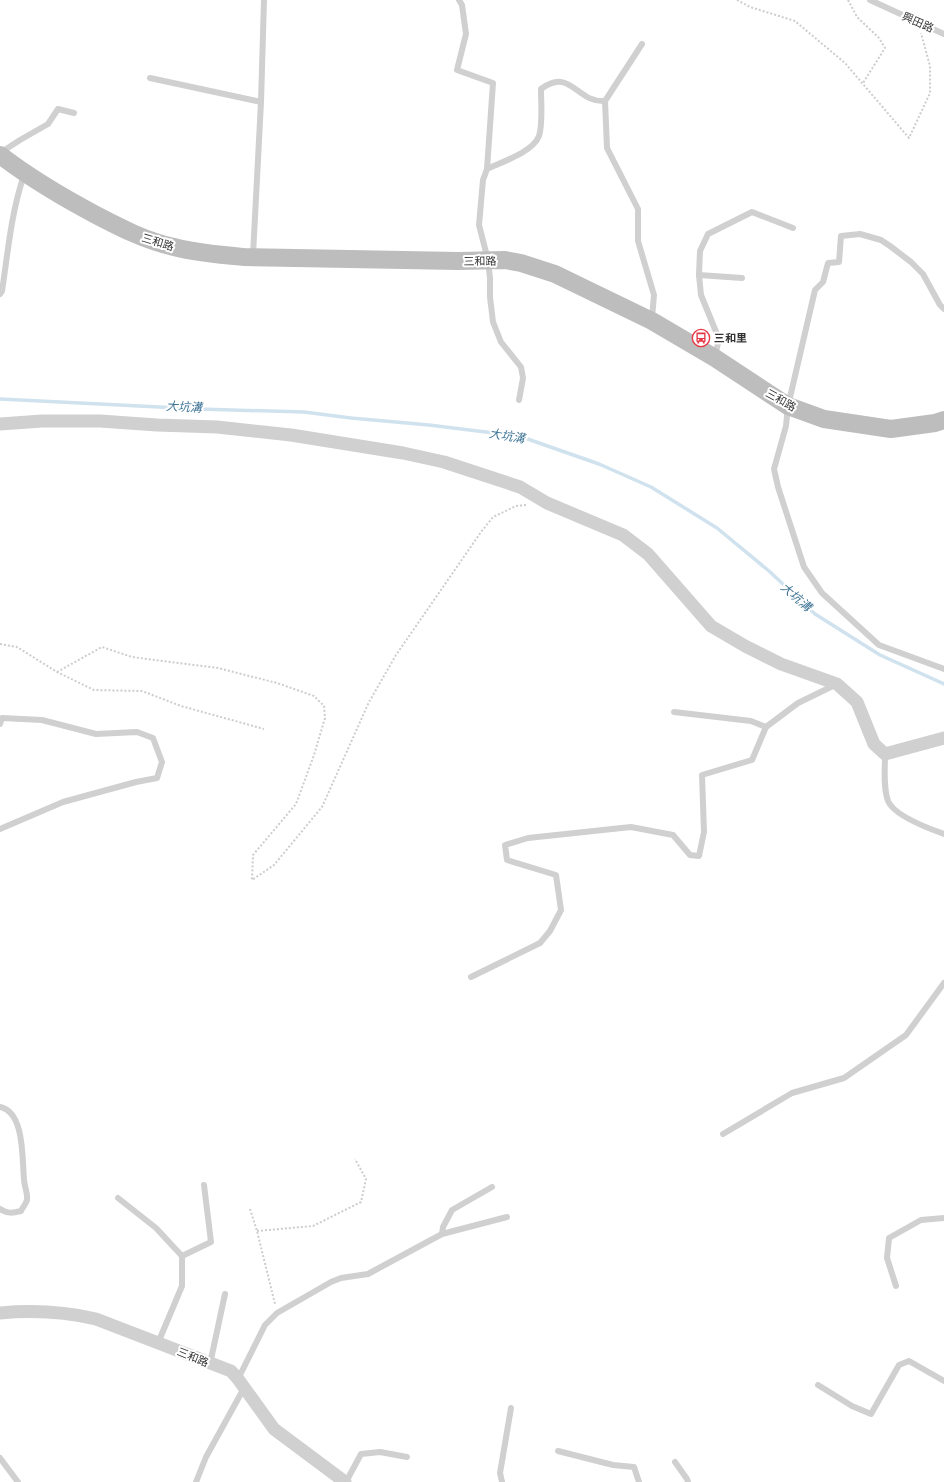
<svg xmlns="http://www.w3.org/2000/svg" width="944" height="1482" viewBox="0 0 944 1482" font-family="'Source Sans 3','Noto Sans TC',sans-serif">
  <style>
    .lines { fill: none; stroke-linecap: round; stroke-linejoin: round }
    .stream { stroke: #cfe2ee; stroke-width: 3.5 }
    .path { stroke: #cdcdcd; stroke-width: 2; stroke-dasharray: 2 2; stroke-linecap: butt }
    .service { stroke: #d0d0d0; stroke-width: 6 }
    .minor { stroke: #d0d0d0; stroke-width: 13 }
    .secondary { stroke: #bdbdbd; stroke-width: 18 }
    .labels { text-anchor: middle; stroke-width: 4; stroke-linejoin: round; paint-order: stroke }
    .street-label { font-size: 11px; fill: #333; stroke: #fff }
    .poi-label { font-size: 11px; font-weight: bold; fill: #333; stroke: #fff; text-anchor: start }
    .water-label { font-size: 12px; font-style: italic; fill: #3f7597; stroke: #fff }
  </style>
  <rect width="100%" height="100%" fill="#fff"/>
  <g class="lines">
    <polyline class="stream" points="0,399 199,409 304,412 351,418 429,425 519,436 599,464 651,487 717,528 769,571 815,614 880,655 944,684"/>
    <g class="path">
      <polyline points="737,0 750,7 795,21 845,63 909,138 930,93 930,66 921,33"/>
      <polyline points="848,0 857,17 879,38 885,48 863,83"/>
      <polyline points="0,644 17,647 57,672 94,690 142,691 181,706 264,729"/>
      <polyline points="57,672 102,647 132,657 218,668 277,683 314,696 324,706 325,718 314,755 296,804 253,855 252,880 274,865 322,807 369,702 396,655 481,532 493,517 516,506 526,505"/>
      <polyline points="250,1209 257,1231 275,1304"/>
      <polyline points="257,1231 313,1226 361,1202 366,1179 355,1159"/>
    </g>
    <g class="service">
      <polyline points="459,0 462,5 466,34 457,70 493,83 487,169"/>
      <polyline points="870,0 944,34"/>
      <polyline points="150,78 261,102"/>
      <polyline points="605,101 607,148 638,209 638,241 654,295 652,318"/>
      <polyline points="0,153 20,140 48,124 58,109 74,113"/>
      <polyline points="253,255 261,102 264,0"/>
      <polyline points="699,275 742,278"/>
      <path d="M0,294l2,-3c6,-39 9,-78 22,-116"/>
      <polyline points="944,309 940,305 923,274 911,262 890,246 881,240 860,234 841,236 839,262 828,263 823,282 815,290 788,406 786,426 774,469 778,487 804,567 822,593 879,645 944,669"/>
      <polyline points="715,356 719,339 701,295 699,275 700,251 708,234 752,212 793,228"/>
      <path d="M519,400l4,-22 -2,-11 -20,-25 -8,-20 -3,-25v-19l-2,-18 -9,-35 4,-45 4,-11c15,-7 46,-17 52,-33 4,-12 2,-34 2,-47 30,-22 35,14 64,12l37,-57"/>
      <polyline points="674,712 751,721 766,727"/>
      <polyline points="0,724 2,718 42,720 96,734 137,732 153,738 162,762 157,778 136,782 63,802 0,829"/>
      <path d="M885,754c0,15 -2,33 3,47 6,15 42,28 56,33"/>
      <polyline points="471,977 540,943 550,931 561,910 556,875 507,860 505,845 528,838 631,827 673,835 690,855 699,856 704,832 702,775 752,760 766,727 798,703 835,685"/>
      <path d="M0,1107c25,5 22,53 24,72 0,6 4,15 3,21 -1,4 -5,8 -6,11 -8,2 -14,3 -21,-2"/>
      <polyline points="723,1134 792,1093 844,1078 906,1035 944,983"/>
      <polyline points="118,1198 156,1228 182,1256 182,1286 158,1343"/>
      <polyline points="442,1234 443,1227 452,1210 492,1187"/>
      <polyline points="182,1256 211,1242 204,1185"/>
      <polyline points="896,1286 887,1258 889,1238 921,1220 944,1218"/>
      <polyline points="210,1364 225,1294"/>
      <polyline points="238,1379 265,1325 277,1313 331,1282 341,1278 368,1274 442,1234 507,1217"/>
      <polyline points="818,1385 852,1406 871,1414 899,1365 909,1361 944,1381"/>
      <polyline points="558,1451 613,1465 634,1467 639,1482"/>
      <polyline points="0,1458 18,1482"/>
      <polyline points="675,1462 687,1479 688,1482"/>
      <polyline points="196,1482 206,1457 244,1388"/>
      <polyline points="346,1482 361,1454 380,1452 407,1457"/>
      <polyline points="502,1482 500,1473 511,1408"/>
    </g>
    <g class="minor">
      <polyline points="0,424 42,421 100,421 157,425 217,427 291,435 403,453 444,462 520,487 547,503 623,535 648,554 711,626 745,646 781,664 837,684 857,702 874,744 885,754 944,738"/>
      <path d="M0,1313c32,-3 66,-1 96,6l135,52 7,8 36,50 71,53"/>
    </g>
    <path class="secondary" d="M0,155c30,23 62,42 96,60 25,13 50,26 78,32 23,6 47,8 70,10l214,4 47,-1 16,3 34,11 97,47 63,37 73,48 36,13 67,10 44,-6 9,-3"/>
  </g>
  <defs>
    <symbol id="bus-ring" viewBox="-11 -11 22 22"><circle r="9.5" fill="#fff" stroke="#e63946" stroke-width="1.5"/><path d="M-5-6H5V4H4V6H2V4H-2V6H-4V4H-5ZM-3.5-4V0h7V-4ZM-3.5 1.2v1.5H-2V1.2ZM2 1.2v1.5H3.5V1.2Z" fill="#e63946"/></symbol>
  </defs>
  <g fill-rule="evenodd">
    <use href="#bus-ring" x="691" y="328" width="20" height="20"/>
  </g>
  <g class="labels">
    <g class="street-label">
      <text transform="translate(918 22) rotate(24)" y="4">興田路</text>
      <text transform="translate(158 242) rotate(17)" y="4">三和路</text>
      <text transform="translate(480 261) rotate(-1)" y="4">三和路</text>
      <text transform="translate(781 400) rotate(29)" y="4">三和路</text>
      <text transform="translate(193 1357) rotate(22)" y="4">三和路</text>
    </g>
    <g class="poi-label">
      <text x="714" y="342">三和里</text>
    </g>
    <g class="water-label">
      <text transform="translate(184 407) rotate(3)" y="4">大坑溝</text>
      <text transform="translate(507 436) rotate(9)" y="4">大坑溝</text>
      <text transform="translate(796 597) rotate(41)" y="4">大坑溝</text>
    </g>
  </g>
</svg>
